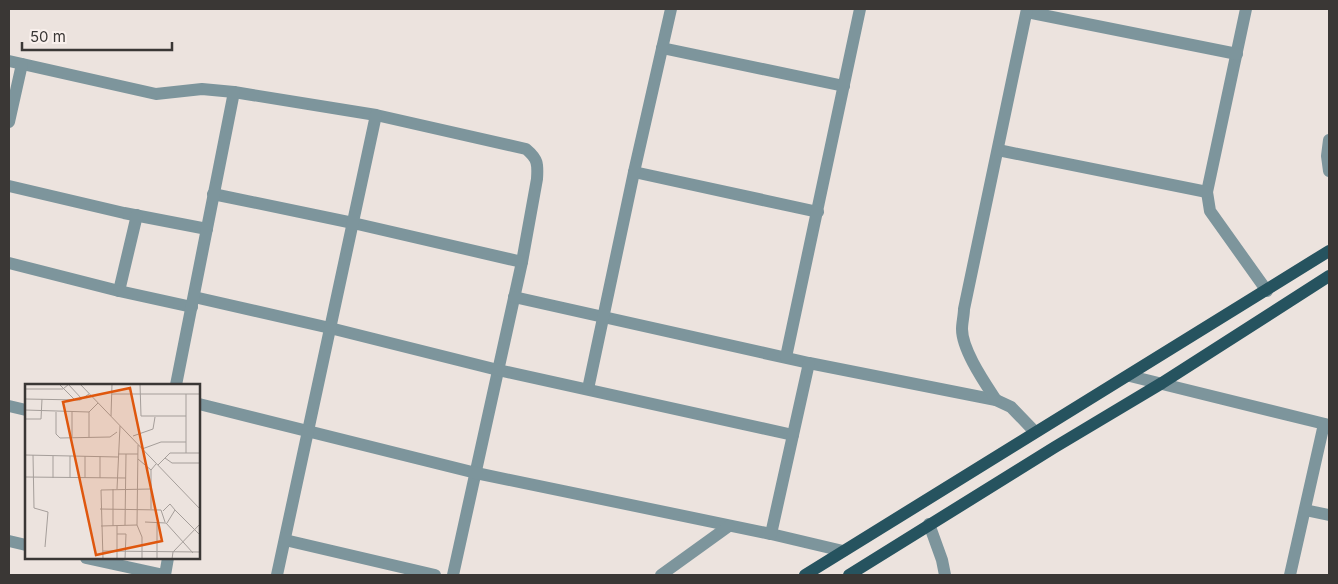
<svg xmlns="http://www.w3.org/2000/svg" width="1338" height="584" viewBox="0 0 1338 584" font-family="Inter,sans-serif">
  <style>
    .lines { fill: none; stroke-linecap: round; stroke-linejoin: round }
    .minor { stroke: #7d959c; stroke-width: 12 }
    .major { stroke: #26535f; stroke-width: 12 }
    .inset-road { fill: none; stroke: #a59e9a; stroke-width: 1 }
    .view { fill: #df570e; fill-opacity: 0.15; stroke: #df570e; stroke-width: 2.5 }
    .inset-edge { fill: none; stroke: #3a3735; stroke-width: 2.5 }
  </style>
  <rect width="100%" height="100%" fill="#ece3de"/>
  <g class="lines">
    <g class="minor">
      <polyline points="1246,9 1207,192 1210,211 1267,291"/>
      <polyline points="1027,12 1237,54"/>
      <polyline points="662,48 844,86"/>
      <path d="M9,61l147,33 46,-5 32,3 142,23 150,34c12,10 12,15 11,30l-15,83 -69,313"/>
      <polyline points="9,122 22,64"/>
      <polyline points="1329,140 1327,156 1329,171"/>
      <polyline points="998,150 1207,192"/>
      <polyline points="634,172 818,212"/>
      <polyline points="9,186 124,213 207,229"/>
      <polyline points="213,194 353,223 522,262"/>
      <polyline points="9,263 119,291 137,215"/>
      <polyline points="119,291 192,307"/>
      <polyline points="194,297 330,328 498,370 793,435"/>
      <polyline points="514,297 809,363 996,400 1011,407 1035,432"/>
      <polyline points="786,357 860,9"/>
      <polyline points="1130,376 1329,425"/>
      <polyline points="176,385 234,92"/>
      <polyline points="588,389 634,172 671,9"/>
      <path d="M996,400c-11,-17 -34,-50 -34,-71 0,-6 2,-14 2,-20l63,-300"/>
      <polyline points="199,404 476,473 771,534 843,551"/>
      <polyline points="9,406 26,410"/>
      <polyline points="1305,510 1329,515"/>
      <polyline points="929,524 942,560 945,575"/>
      <polyline points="771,534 809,363"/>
      <polyline points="285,540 435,575"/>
      <polyline points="9,541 26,545"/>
      <polyline points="86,558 164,575"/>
      <polyline points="165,575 168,558"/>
      <polyline points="277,575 376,115"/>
      <polyline points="661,575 729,526"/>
      <polyline points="1290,575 1324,424"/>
    </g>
    <g class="major">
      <polyline points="805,575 1329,251"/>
      <polyline points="849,575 1055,447 1162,383 1329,276"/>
    </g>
  </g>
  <g transform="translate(25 384)">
    <rect width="175" height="175" fill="#ece3de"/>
    <path class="inset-road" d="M34,0l15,15M43,0l14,15M55,0l120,125M115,0l1,32h45M0,5h38l6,-5M87,10h88M161,10v59M0,15l55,1 9,-6M0,26l64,2 9,-9M31,28v22l4,4 50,-1 7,-5M47,28v25M64,28v25M86,32l1,-32M0,35h16l1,-20M108,52l20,-7 2,-12M113,61l-1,80 5,12v22M117,65l19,-7h25M93,70h20M0,71l93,2M8,71l1,53 14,4 -3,35M45,72v22M60,72v22M140,74l7,5h28M113,75l13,11M133,81l12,-12h30M0,93l101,1M28,94v-22M75,94v-22M92,105l3,-63M75,125l61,1 4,12M126,125v-39l5,-6M138,127l7,-7 5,6M120,138l21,1 27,30M142,139l8,-13 25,25M100,141l1,-71M76,142l36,-1M88,142v-37M92,150h9l-1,25M78,167l97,1M78,175l-2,-69 50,-1M92,175v-33M132,175v-37M147,175l1,-7 27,-28"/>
    <path class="view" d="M105,4l32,153 -66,14 -33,-153z"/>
    <rect width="175" height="175" class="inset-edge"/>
  </g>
  <rect width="1338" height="584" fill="none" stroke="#3a3735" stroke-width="20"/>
  <path d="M22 42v8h150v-8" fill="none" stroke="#3a3735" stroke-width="2.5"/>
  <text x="30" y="42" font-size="15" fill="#3a3735" stroke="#f9f0ec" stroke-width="4" paint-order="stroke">50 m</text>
</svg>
